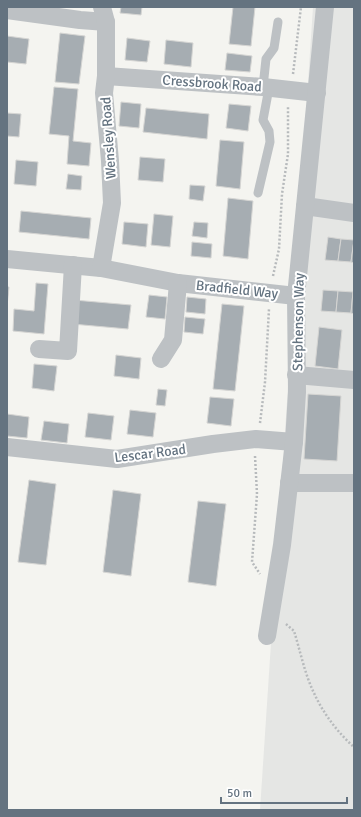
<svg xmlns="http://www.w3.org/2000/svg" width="361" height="817" viewBox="0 0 361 817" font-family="Signika,sans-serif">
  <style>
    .built { fill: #e5e6e4 }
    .building { fill: #a6adb2; stroke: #d5d5d3 }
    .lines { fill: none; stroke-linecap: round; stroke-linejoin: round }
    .path { stroke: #b7babc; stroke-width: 2.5; stroke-dasharray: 2 2; stroke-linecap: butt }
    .lane { stroke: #bdc1c4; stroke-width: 9 }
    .street { stroke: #bdc1c4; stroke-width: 18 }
    .labels { text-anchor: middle; stroke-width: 4; stroke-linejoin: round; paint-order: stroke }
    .street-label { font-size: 14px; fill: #647380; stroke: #fff }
  </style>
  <rect width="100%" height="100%" fill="#f4f4f0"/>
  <polygon class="built" points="313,7 354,7 354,810 260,810"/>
  <g class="building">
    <polygon points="121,7 142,7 141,15 120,13"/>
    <polygon points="233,7 255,7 251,46 229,44"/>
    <polygon points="60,33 85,36 79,84 55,82"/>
    <polygon points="7,36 29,39 26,64 7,62"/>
    <polygon points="127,38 150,41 147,62 125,60"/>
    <polygon points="166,40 193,43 191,67 164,64"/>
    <polygon points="227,53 252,56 250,72 225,70"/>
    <polygon points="54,87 78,89 73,141 91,143 89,166 67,164 69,136 49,134"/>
    <polygon points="121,102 141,104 139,128 119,126"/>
    <polygon points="229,104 251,106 248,131 226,128"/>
    <polygon points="146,108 209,114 207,139 143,132"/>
    <polygon points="7,113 21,114 19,137 7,136"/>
    <polygon points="220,140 244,142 240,189 216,186"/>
    <polygon points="140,157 165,159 163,182 138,180"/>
    <polygon points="16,160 38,162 36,186 14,184"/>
    <polygon points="68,174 82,176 81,190 66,189"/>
    <polygon points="190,185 205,186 203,201 189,199"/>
    <polygon points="228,198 253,201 248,259 223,256"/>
    <polygon points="21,211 91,218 89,239 19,232"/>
    <polygon points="154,214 173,216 170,247 151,245"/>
    <polygon points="124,222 148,224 146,247 122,244"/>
    <polygon points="194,222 208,223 207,238 192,236"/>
    <polygon points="328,237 341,239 338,261 325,260"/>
    <polygon points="341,239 354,240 351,262 338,261"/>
    <polygon points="354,240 354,263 351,262"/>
    <polygon points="192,242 212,244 211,258 191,256"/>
    <polygon points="36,283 48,284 44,334 13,331 14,309 34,311"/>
    <polygon points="7,287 9,287 7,306"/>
    <polygon points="323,290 338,291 336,312 321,311"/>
    <polygon points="338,291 353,292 351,313 336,312"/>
    <polygon points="353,292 354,292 354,314 351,313"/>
    <polygon points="149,295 167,297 165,319 146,317"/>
    <polygon points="187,297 206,299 205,314 186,312"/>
    <polygon points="74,300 131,305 128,329 72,324"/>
    <polygon points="222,304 244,306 235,391 213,389"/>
    <polygon points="185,317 205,319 203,334 184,332"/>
    <polygon points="319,327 342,330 338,369 315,366"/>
    <polygon points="116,355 141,358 139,379 114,376"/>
    <polygon points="34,364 57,366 54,391 32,388"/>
    <polygon points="158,389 167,390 165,406 156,405"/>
    <polygon points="308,394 341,396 337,461 304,459"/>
    <polygon points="210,397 234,399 231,426 207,423"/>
    <polygon points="130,410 156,413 153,437 127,434"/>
    <polygon points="88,413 114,416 111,440 85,437"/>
    <polygon points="7,414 29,417 27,438 7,436"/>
    <polygon points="44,421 69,424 67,443 41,440"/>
    <polygon points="29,480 56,484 46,565 18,562"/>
    <polygon points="113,490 141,494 131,576 103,572"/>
    <polygon points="198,501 226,504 216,586 188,582"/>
  </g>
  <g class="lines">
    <g class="path">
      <polyline points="293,74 301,7"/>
      <polyline points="273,276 279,249 282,194 288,154 288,106"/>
      <polyline points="260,423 265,382 269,309"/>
      <polyline points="255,456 257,494 252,562 260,574"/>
      <path d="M286,624l8,7c6,19 11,44 20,62 9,20 24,40 40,54"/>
    </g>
    <g class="lane">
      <polyline points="263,87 266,59 274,48 278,22"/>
      <polyline points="258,193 270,142 269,131 263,120 269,88"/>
    </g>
    <g class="street">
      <polyline points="7,10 80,20 106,22"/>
      <polyline points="106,76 263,87 317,93"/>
      <polyline points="305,206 354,213"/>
      <polyline points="7,259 101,268 178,283 296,296"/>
      <polyline points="101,268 112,203 110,161 104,93 106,76 106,22 102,7"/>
      <polyline points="39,349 68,351 73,265"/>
      <polyline points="161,359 173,340 178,283"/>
      <polyline points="296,375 354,380"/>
      <polyline points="7,447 117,459 213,444 256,439 294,442"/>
      <polyline points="289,483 354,483"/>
      <polyline points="267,636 282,545 294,442 297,392 296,296 325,7"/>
    </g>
  </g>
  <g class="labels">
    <g class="street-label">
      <text transform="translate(212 83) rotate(4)" y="5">Cressbrook Road</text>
      <text transform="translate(108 138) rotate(-94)" y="5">Wensley Road</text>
      <text transform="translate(237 289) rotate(6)" y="5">Bradfield Way</text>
      <text transform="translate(298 322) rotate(-89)" y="5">Stephenson Way</text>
      <text transform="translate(150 453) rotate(-7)" y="5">Lescar Road</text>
    </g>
  </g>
  <rect width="361" height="817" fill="none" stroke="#647380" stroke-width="16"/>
  <path d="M221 797v6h126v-6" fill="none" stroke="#647380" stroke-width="2"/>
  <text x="227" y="797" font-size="12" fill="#647380" stroke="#ffffff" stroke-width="3" paint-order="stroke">50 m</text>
</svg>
